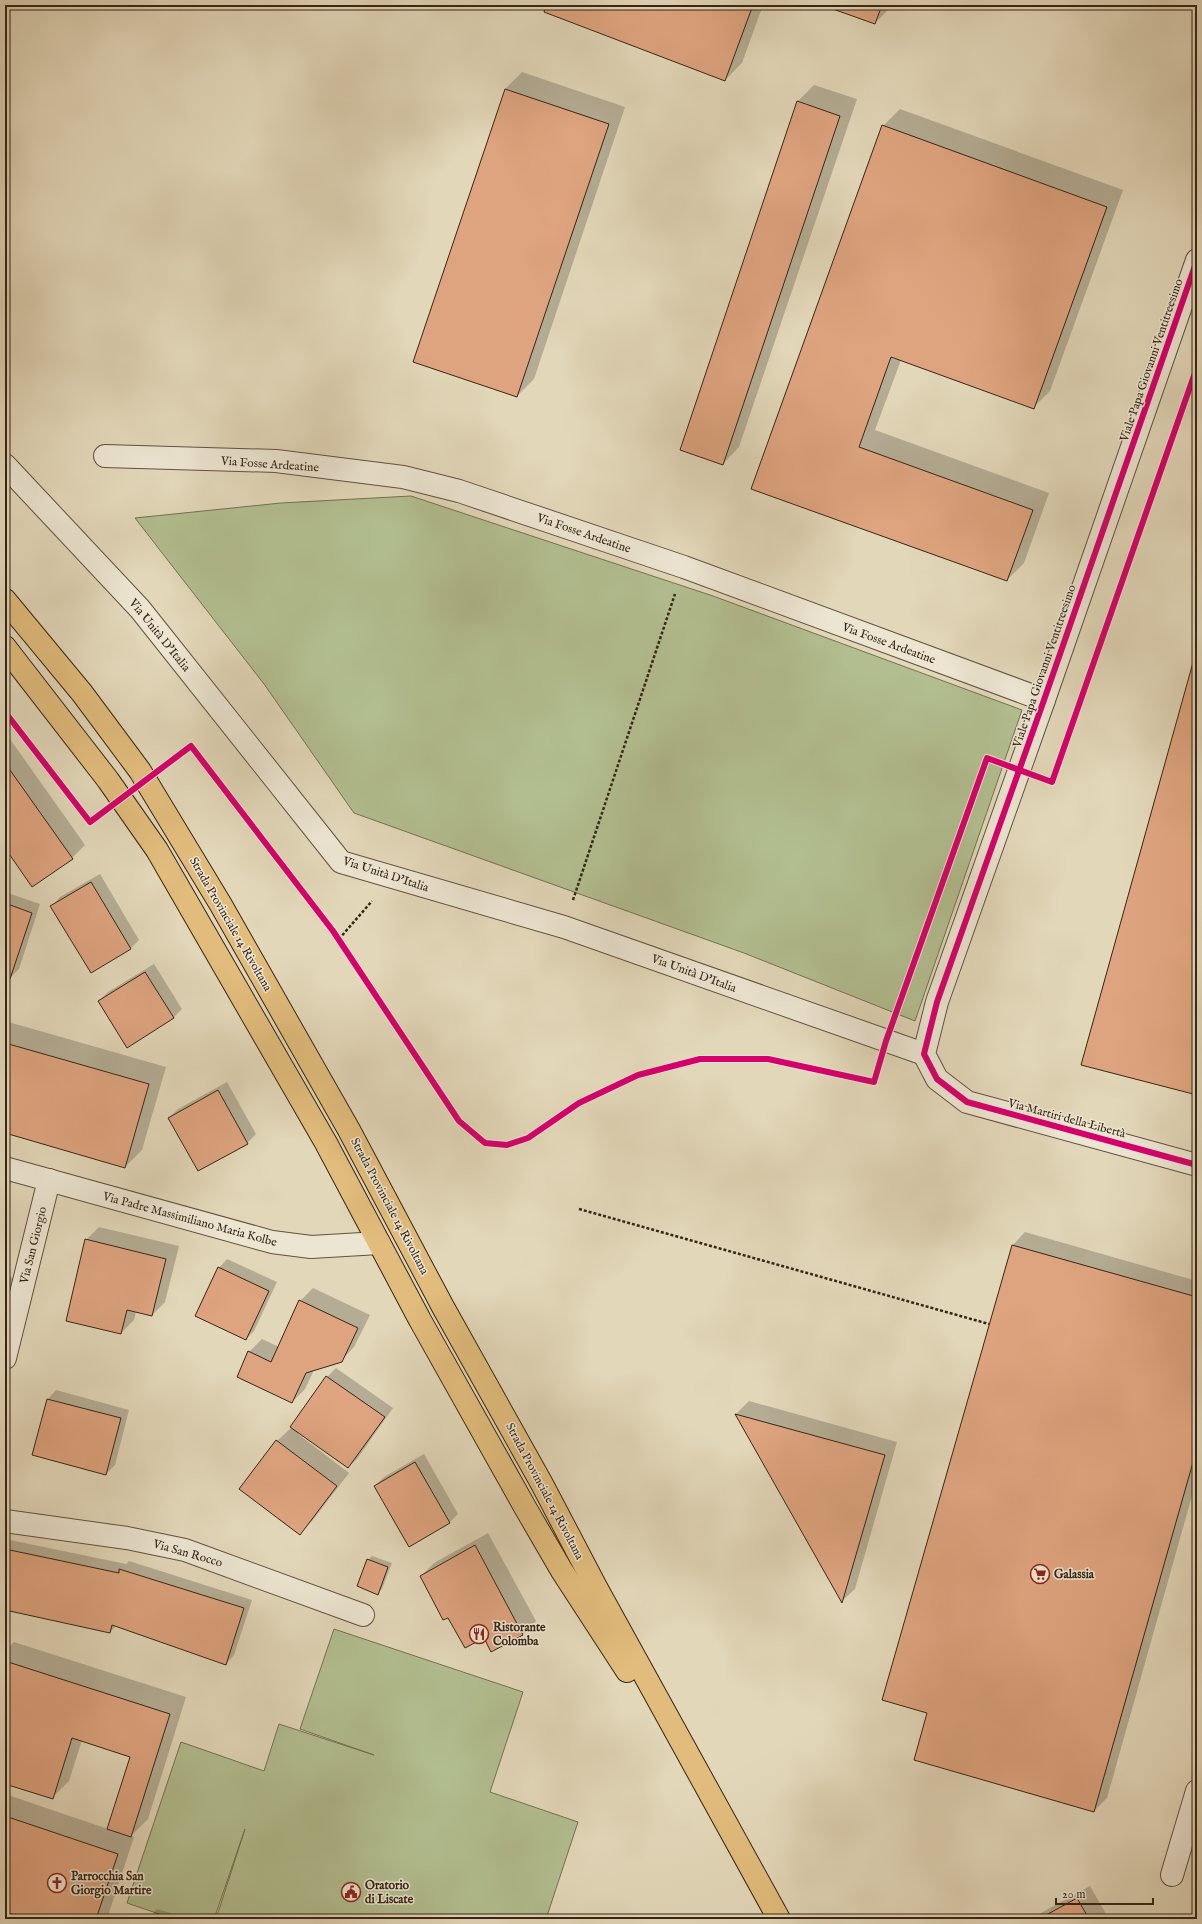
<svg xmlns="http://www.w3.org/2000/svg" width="1202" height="1924" viewBox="0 0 1202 1924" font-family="'IM FELL English',serif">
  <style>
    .green { fill: #b2be90; stroke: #747252 }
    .shadow { fill: #0003 }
    .building { fill: #dea47f; stroke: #372515 }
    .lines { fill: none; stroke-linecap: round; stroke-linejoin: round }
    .minor-casing { stroke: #62523e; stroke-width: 24 }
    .major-casing { stroke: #372515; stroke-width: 24 }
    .path { stroke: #372515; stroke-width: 2.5; stroke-dasharray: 3 2; stroke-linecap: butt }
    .minor { stroke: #ece5d2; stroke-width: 22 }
    .major { stroke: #e1bc7c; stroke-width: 22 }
    .cycleway-casing { stroke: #ece5d2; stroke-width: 8 }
    .cycleway { stroke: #d6006c; stroke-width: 6 }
    .labels { text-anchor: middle; stroke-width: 3; stroke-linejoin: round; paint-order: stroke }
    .street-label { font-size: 12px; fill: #372515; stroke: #ece5d2 }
    .poi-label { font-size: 12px; font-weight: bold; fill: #372515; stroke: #ece5d2; text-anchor: start }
  </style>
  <rect width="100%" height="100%" fill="#e2d7b9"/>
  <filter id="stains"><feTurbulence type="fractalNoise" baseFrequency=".005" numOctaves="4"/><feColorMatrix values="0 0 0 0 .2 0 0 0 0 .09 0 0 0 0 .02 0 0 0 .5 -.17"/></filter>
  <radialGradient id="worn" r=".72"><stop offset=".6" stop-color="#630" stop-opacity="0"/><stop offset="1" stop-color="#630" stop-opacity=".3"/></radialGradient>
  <g class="green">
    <polygon points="411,496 713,596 1022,710 915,1021 744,953 354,813 264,684 135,518 281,503"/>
    <polygon points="334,1629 523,1692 490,1792 578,1822 546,1919 216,1919 245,1829 214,1919 174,1919 127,1903 181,1742 264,1771 279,1724 374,1755 300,1729"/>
  </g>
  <g class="shadow">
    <polygon points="547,5 763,5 742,63 725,80"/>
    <polygon points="832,5 890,5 888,10 875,23"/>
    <polygon points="522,72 625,107 534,379 517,396 505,89"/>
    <polygon points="814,85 857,99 739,447 723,464 797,102"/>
    <polygon points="900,109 1123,190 1050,391 1033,408 901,360 875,430 1049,493 1024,563 1007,580 753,489 883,126"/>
    <polygon points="5,732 85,845 72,858 5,847"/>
    <polygon points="100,874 139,940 130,949 52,906 60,897"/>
    <polygon points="5,892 40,904 19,969 10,978 5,976"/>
    <polygon points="154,964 182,1009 174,1017 127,1046 99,1001 108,992"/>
    <polygon points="5,1021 166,1067 142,1150 125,1167 5,1132"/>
    <polygon points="227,1082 256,1134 247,1143 198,1170 169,1118 178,1109"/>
    <polygon points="14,1170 5,1204 5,1180 10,1181"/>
    <polygon points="99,1227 179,1246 165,1302 152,1315 136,1311 134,1320 121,1333 86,1240"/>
    <polygon points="1025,1232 1197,1281 1197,1478 1107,1798 1094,1811 928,1712 884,1700 1013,1245"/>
    <polygon points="227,1259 277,1282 254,1331 246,1339 219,1268"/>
    <polygon points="5,1266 13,1280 11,1294 5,1300"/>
    <polygon points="313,1288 370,1315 354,1347 341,1361 314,1370 305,1389 292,1402 249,1352 262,1339 279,1347 300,1301"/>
    <polygon points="336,1368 393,1408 357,1459 348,1467 299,1432 298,1434 349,1473 312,1521 299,1534 240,1489 277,1441 291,1428 327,1377"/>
    <polygon points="56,1390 129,1410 115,1465 106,1474 33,1454 48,1399"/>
    <polygon points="749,1401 897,1442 855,1589 842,1601 736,1414"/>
    <polygon points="424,1454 458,1514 449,1523 375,1486 384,1477"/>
    <polygon points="488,1533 536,1621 523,1634 491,1651 484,1637 449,1616 421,1576 434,1563"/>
    <polygon points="5,1539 126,1564 129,1561 252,1600 234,1655 226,1664 116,1626 110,1632 5,1609"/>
    <polygon points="372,1556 392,1563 382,1589 377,1593 368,1560"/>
    <polygon points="14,1642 186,1697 148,1819 131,1836 134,1837 107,1919 30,1919 5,1911 5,1794 108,1829 131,1756 82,1740 69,1781 52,1798 5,1783 5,1651"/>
    <polygon points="1090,1886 1109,1919 1030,1919"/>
    <polygon points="157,1909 190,1919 148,1919"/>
  </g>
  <g class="building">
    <polygon points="546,5 753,5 725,81 544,12"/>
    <polygon points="831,5 882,5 875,24 830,8"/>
    <polygon points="505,89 609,124 517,397 413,362"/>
    <polygon points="797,101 840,116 723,465 680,450"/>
    <polygon points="882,125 1107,207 1034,409 891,357 859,447 1033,510 1007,581 751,489"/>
    <polygon points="1197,648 1197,1095 1081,1065"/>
    <polygon points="5,763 73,859 32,887 5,848"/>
    <polygon points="91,882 131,949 91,973 50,906"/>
    <polygon points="5,903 32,913 10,979 5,977"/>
    <polygon points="145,972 174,1018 127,1048 98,1001"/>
    <polygon points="5,1043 149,1084 125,1168 5,1133"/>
    <polygon points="218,1090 248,1144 198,1171 168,1118"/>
    <polygon points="85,1239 166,1259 152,1316 127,1310 121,1334 66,1321"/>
    <polygon points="1012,1245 1197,1297 1197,1448 1094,1812 914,1760 927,1713 882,1700"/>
    <polygon points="218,1267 269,1291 246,1340 195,1316"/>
    <polygon points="299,1300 358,1328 342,1362 306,1373 292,1403 237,1377 248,1351 271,1362"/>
    <polygon points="326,1376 385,1417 348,1468 290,1427"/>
    <polygon points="47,1399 121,1418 106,1475 32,1455"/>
    <polygon points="735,1414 885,1455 842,1603"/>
    <polygon points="276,1440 337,1486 300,1535 239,1489"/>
    <polygon points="415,1462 450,1523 409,1547 374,1486"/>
    <polygon points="475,1545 523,1635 491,1652 484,1638 465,1648 448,1618 443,1620 420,1576"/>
    <polygon points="5,1549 119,1573 119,1569 244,1608 226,1665 112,1625 110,1633 5,1610"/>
    <polygon points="367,1559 388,1567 378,1595 357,1586"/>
    <polygon points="5,1661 170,1714 131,1837 107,1829 130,1757 72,1738 53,1799 5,1784"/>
    <polygon points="5,1816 118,1854 96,1919 27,1919 5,1912"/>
    <polygon points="1077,1898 1089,1919 1039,1919"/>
  </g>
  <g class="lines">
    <defs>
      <g id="minor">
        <polyline points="1197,260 1044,700 937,1002 924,1054 937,1079 967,1102 1197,1165"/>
        <polyline points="105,456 276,461 403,477 459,491 684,567 1044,700"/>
        <polyline points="5,465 140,609 341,862 564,927 924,1054"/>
        <polyline points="5,1168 272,1242 311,1247 379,1243"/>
        <polyline points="5,1358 49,1180"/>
        <polyline points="5,1521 127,1538 185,1550 363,1615"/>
        <polyline points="1172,1875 1197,1791"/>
      </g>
      <g id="major">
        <polyline points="5,600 82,693 140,771 221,905 349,1130 443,1307 542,1484 596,1587 779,1919"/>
        <polyline points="5,647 108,780 157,850 326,1143 420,1320 526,1509 562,1571 627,1671"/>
      </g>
    </defs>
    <use href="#minor" class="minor-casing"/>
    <use href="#major" class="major-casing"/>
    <g class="path">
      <polyline points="573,900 675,594"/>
      <polyline points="339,939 372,901"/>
      <polyline points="579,1209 989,1324"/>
    </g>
    <use href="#minor" class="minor"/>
    <use href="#major" class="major"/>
    <defs>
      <g id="cycleway">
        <polyline points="1197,260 1044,700 937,1002 924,1054 937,1079 967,1102 1197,1165"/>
        <polyline points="5,712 90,822 191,746 333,931 459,1121 485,1143 507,1145 528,1138 579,1103 638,1075 700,1059 768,1059 874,1082 886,1041 987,758 1052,782 1197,367"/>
      </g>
    </defs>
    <use href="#cycleway" class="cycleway-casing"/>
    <use href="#cycleway" class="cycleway"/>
  </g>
  <defs>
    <symbol id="supermarket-ring" viewBox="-11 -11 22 22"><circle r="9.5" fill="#ece5d2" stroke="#8f2418" stroke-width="1.5"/><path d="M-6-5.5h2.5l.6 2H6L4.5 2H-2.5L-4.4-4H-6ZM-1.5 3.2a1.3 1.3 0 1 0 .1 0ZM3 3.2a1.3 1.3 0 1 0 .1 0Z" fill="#8f2418"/></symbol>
    <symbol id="restaurant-ring" viewBox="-11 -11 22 22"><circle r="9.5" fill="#ece5d2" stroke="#8f2418" stroke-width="1.5"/><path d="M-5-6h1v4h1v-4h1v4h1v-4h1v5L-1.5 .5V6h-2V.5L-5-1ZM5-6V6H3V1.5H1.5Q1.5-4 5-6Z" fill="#8f2418"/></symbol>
    <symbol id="church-ring" viewBox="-11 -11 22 22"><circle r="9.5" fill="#ece5d2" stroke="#8f2418" stroke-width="1.5"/><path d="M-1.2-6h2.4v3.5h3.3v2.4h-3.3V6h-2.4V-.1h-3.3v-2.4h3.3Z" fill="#8f2418"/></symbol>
    <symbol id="civic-ring" viewBox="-11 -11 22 22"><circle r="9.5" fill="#ece5d2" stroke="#8f2418" stroke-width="1.5"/><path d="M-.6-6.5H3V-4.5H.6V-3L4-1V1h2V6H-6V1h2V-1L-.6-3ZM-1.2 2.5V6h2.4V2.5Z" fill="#8f2418"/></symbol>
  </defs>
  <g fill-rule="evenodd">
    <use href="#supermarket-ring" x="1029" y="1563" width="22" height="22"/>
    <use href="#restaurant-ring" x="468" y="1623" width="22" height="22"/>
    <use href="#church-ring" x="46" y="1872" width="22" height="22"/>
    <use href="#civic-ring" x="340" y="1881" width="22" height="22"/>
  </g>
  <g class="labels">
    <g class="street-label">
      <text transform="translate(1151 360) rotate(-71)" y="4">Viale Papa Giovanni Ventitreesimo</text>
      <text transform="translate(270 464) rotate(4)" y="4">Via Fosse Ardeatine</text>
      <text transform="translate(584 533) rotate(19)" y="4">Via Fosse Ardeatine</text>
      <text transform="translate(160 635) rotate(51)" y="4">Via Unità D'Italia</text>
      <text transform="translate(889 643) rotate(20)" y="4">Via Fosse Ardeatine</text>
      <text transform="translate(1044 666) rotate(-71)" y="4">Viale Papa Giovanni Ventitreesimo</text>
      <text transform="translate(386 874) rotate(18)" y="4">Via Unità D'Italia</text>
      <text transform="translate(231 924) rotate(60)" y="4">Strada Provinciale 14 Rivoltana</text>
      <text transform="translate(694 973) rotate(20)" y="4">Via Unità D'Italia</text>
      <text transform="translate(1067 1118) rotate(15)" y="4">Via Martiri della Libertà</text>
      <text transform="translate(390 1206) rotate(62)" y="4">Strada Provinciale 14 Rivoltana</text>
      <text transform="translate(190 1219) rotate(15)" y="4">Via Padre Massimiliano Maria Kolbe</text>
      <text transform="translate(33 1245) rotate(-76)" y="4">Via San Giorgio</text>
      <text transform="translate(545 1491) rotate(62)" y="4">Strada Provinciale 14 Rivoltana</text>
      <text transform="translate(188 1553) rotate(16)" y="4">Via San Rocco</text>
    </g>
    <g class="poi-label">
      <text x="1054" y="1578">Galassia</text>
      <text x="493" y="1631">Ristorante<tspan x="493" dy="14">Colomba</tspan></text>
      <text x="71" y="1880">Parrocchia San<tspan x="71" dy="14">Giorgio Martire</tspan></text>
      <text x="365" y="1889">Oratorio<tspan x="365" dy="14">di Liscate</tspan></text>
    </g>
  </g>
  <rect width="1202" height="1924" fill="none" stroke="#e2d7b9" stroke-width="20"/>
  <rect x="6" y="6" width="1190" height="1912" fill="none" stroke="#372515" stroke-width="2"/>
  <rect x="10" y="10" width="1182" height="1904" fill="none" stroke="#372515"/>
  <path d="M1056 1898v6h97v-6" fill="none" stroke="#372515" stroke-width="2"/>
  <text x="1062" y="1898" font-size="12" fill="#372515" stroke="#ece5d2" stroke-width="3" paint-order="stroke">20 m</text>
  <rect width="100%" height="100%" filter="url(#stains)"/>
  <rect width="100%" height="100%" fill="url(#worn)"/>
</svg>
